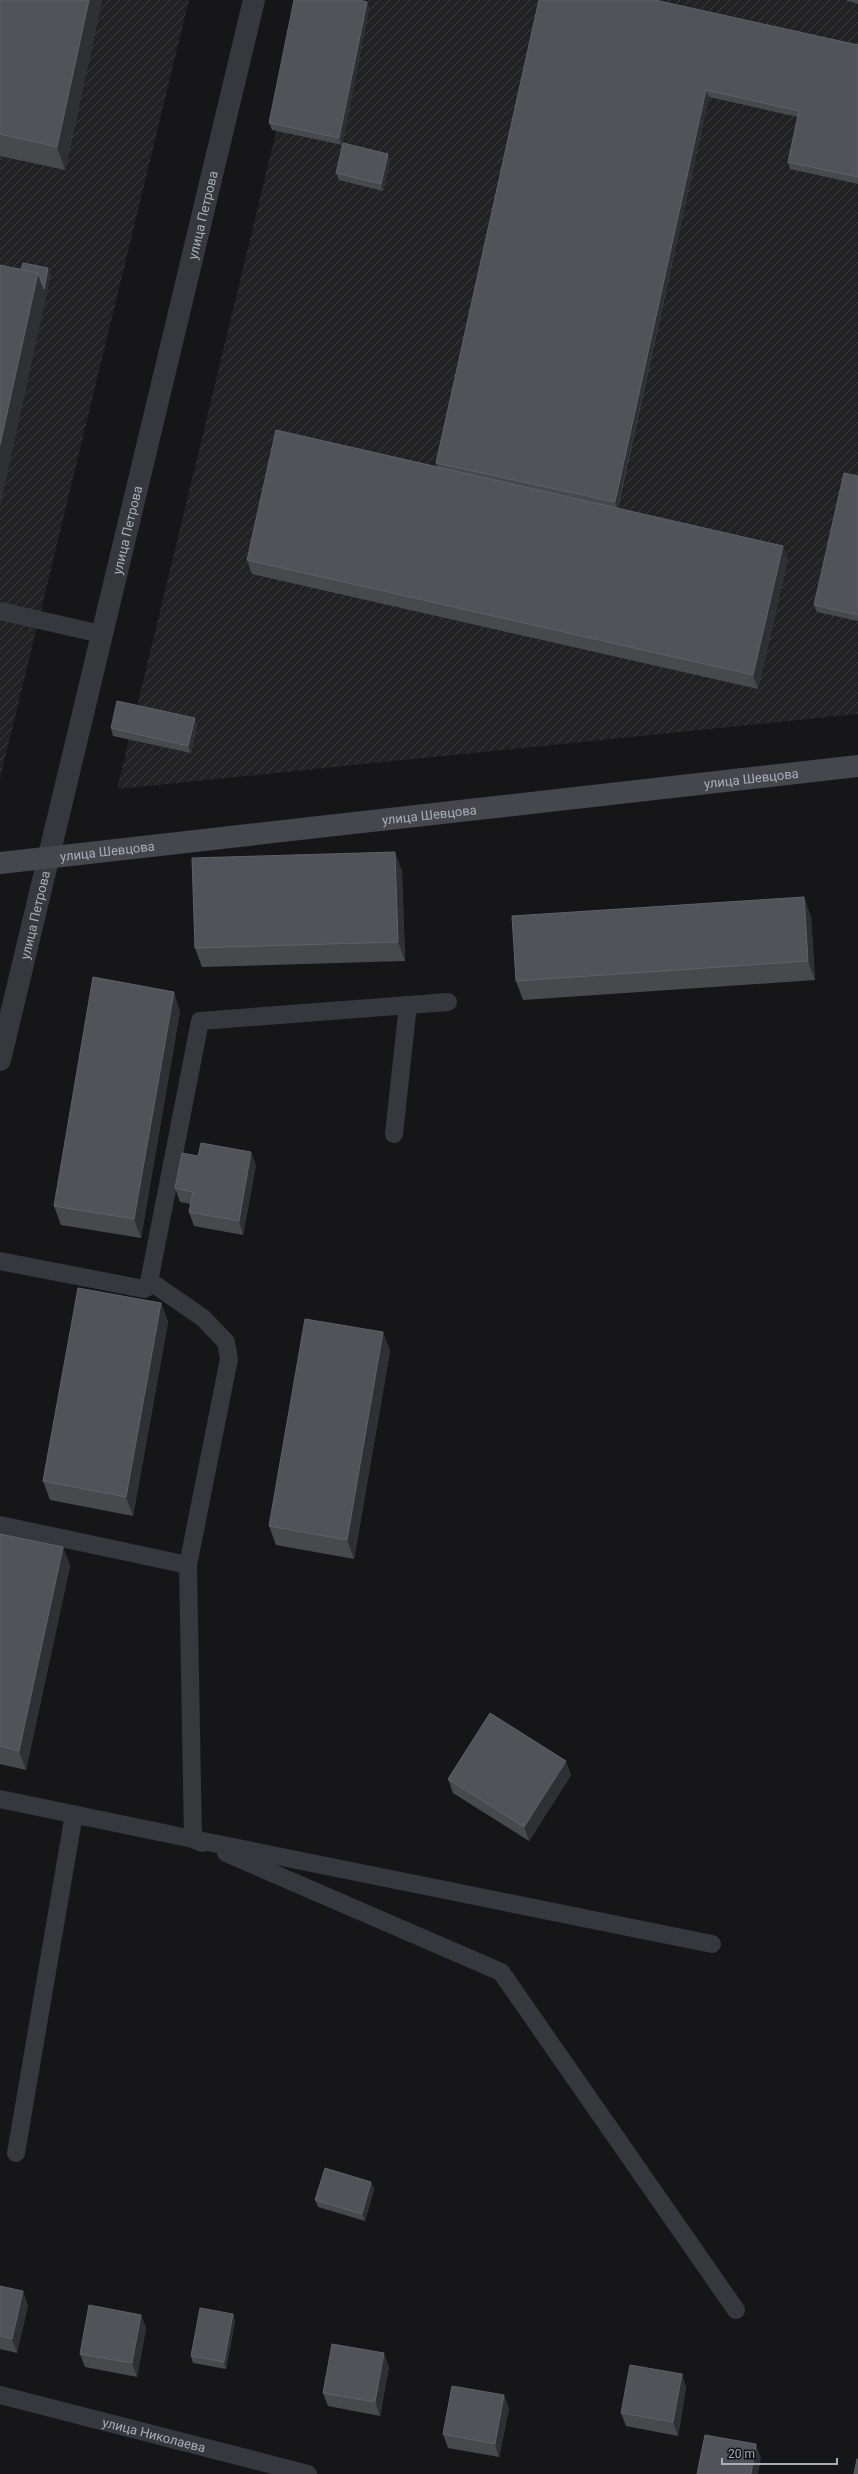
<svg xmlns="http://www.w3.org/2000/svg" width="858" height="2474" viewBox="0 0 858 2474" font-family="Roboto,sans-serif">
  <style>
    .industrial { fill: url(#industrial-furrows) }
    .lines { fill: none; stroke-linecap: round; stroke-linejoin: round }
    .service { stroke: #37383d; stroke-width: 18 }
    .tertiary { stroke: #37383d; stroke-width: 22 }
    .secondary { stroke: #45474d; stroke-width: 22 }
    .wall { fill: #47494d }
    .shaded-wall { fill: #2f3033 }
    .building { fill: #525359; stroke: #5f6168 }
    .labels { text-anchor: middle; stroke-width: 3.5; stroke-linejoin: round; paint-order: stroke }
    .street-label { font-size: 13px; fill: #a8adb8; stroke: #111113 }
  </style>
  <defs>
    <pattern id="industrial-furrows" width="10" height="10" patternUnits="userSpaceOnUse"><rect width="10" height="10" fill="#222225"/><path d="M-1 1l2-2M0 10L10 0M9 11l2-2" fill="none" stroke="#3f3f43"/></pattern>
  </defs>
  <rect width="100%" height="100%" fill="#161618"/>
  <g class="industrial">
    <polygon points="0,0 189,0 0,779"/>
    <polygon points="308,0 858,0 858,714 117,789"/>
  </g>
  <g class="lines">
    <g class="service">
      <polyline points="0,611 101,634"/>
      <polyline points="394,1134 408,1005"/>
      <polyline points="0,1261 144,1289 148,1287 200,1021 448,1002"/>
      <polyline points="151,1282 203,1318 226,1342 229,1359 188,1565 193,1839 712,1944"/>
      <polyline points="0,1525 188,1565"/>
      <polyline points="0,1799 193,1839 202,1843"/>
      <polyline points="226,1853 501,1972 736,2310"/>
      <polyline points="16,2153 74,1814"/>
      <path id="s1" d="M0,2395l308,79"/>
    </g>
    <path class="tertiary" id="s2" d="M0,1060l254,-1060"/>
    <path class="secondary" id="s3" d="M0,863l858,-97"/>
  </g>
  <g class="wall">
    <polygon points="0,0 102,0 65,170 0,156"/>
    <polygon points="539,0 858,45 858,184 790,169 788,162 798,117 709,97 618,508 788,559 758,689 252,574 247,560 438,467 436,463"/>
    <polygon points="845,0 858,0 858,4"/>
    <polygon points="367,2 369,9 342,145 272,130 269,123"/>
    <polygon points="390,161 383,191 339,180 336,173"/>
    <polygon points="858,476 858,621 817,612 814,605"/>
    <polygon points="197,725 191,753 113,736 111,728"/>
    <polygon points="402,871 405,961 202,967 195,948"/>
    <polygon points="811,916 815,980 523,1000 516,981"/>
    <polygon points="180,1011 141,1238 61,1225 54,1206"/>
    <polygon points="198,1156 256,1165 243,1235 194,1226 189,1212 191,1204 180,1202 175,1188"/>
    <polygon points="161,1303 168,1322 133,1516 50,1500 43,1481"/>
    <polygon points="383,1332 390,1351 354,1559 276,1545 269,1526"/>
    <polygon points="0,1534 63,1547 70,1566 26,1770 0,1764"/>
    <polygon points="571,1775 529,1841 453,1793 448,1779"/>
    <polygon points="371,2182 374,2189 365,2221 318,2207 315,2200"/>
    <polygon points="0,2286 28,2305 17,2353 0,2349"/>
    <polygon points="233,2314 235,2321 226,2369 193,2363 191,2356"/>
    <polygon points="141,2315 146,2328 137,2377 85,2367 80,2354"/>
    <polygon points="389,2367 380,2416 328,2406 323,2393"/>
    <polygon points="682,2374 686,2388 678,2436 626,2426 621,2413"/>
    <polygon points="504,2395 509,2409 499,2457 448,2448 443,2434"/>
  </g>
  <g class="shaded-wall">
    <polygon points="89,0 102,0 65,170 57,147"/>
    <polygon points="367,2 369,9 342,145 339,138"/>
    <polygon points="706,90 709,97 617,509 615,502"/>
    <polygon points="388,154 390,161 383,191 381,184"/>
    <polygon points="48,268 51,275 0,507 0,445 38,273"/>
    <polygon points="783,546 788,559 758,689 753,675"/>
    <polygon points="195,718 197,725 191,753 188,746"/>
    <polygon points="395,852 402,871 405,961 398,942"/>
    <polygon points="804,897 811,916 815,980 808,961"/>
    <polygon points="174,992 180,1011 141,1238 134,1219"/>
    <polygon points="251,1152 256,1165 243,1235 239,1221"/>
    <polygon points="161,1303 168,1322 133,1516 126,1497"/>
    <polygon points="383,1332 390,1351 354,1559 347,1540"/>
    <polygon points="63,1547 70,1566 26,1770 19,1751"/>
    <polygon points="566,1761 571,1775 529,1841 524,1827"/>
    <polygon points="371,2182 374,2189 365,2221 362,2214"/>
    <polygon points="23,2291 28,2305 17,2353 12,2339"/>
    <polygon points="233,2314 235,2321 226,2369 224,2362"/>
    <polygon points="141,2315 146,2328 137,2377 132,2363"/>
    <polygon points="384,2353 389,2367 380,2416 375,2402"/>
    <polygon points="682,2374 686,2388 678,2436 673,2422"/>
    <polygon points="504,2395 509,2409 499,2457 495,2444"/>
    <polygon points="756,2444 761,2458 758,2474 751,2474"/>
  </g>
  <g class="building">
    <polygon points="0,0 89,0 57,147 0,134"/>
    <polygon points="294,0 359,0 367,2 339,138 269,123"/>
    <polygon points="539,0 655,0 858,45 858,177 788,162 799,111 706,90 615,502 436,463"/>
    <polygon points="343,143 388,154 381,184 336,173"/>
    <polygon points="23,263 48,268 44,289 38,273 21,269"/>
    <polygon points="0,265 38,273 0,445"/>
    <polygon points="276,430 783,546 753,675 247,560"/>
    <polygon points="844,473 858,476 858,615 814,605"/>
    <polygon points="117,701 195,718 188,746 111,728"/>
    <polygon points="395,852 398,942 195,948 192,858"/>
    <polygon points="804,897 808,961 516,981 512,916"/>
    <polygon points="93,977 174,992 134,1219 54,1206"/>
    <polygon points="201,1143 251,1152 239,1221 189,1212 193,1192 175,1188 182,1153 198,1156"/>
    <polygon points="78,1288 161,1303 126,1497 43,1481"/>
    <polygon points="305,1319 383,1332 347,1540 269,1526"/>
    <polygon points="0,1534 63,1547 19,1751 0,1746"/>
    <polygon points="490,1713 566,1761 524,1827 448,1779"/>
    <polygon points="325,2168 371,2182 362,2214 315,2200"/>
    <polygon points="0,2286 23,2291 12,2339 0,2336"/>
    <polygon points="89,2305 141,2315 132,2363 80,2354"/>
    <polygon points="200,2308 233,2314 224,2362 191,2356"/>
    <polygon points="332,2344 384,2353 375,2402 323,2393"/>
    <polygon points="630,2365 682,2374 673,2422 621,2413"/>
    <polygon points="452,2386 504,2395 495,2444 443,2434"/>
    <polygon points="705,2435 756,2444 751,2474 697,2474"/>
    <polygon points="857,2459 858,2459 858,2474 854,2474"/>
  </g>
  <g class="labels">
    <g class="street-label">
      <text dy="5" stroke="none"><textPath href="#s2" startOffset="869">улица Петрова</textPath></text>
      <text dy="5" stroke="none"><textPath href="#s2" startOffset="545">улица Петрова</textPath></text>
      <text dy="5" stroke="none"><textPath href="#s3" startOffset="756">улица Шевцова</textPath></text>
      <text dy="5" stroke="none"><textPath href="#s3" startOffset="432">улица Шевцова</textPath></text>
      <text dy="5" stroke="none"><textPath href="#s3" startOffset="108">улица Шевцова</textPath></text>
      <text dy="5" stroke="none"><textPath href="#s2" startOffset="149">улица Петрова</textPath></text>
      <text dy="5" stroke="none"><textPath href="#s1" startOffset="159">улица Николаева</textPath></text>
    </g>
  </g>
  <path d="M722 2458v6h115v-6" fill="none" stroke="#a8adb8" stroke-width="2"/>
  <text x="728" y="2458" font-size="12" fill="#a8adb8" stroke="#111113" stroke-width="3" paint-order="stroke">20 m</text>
</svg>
